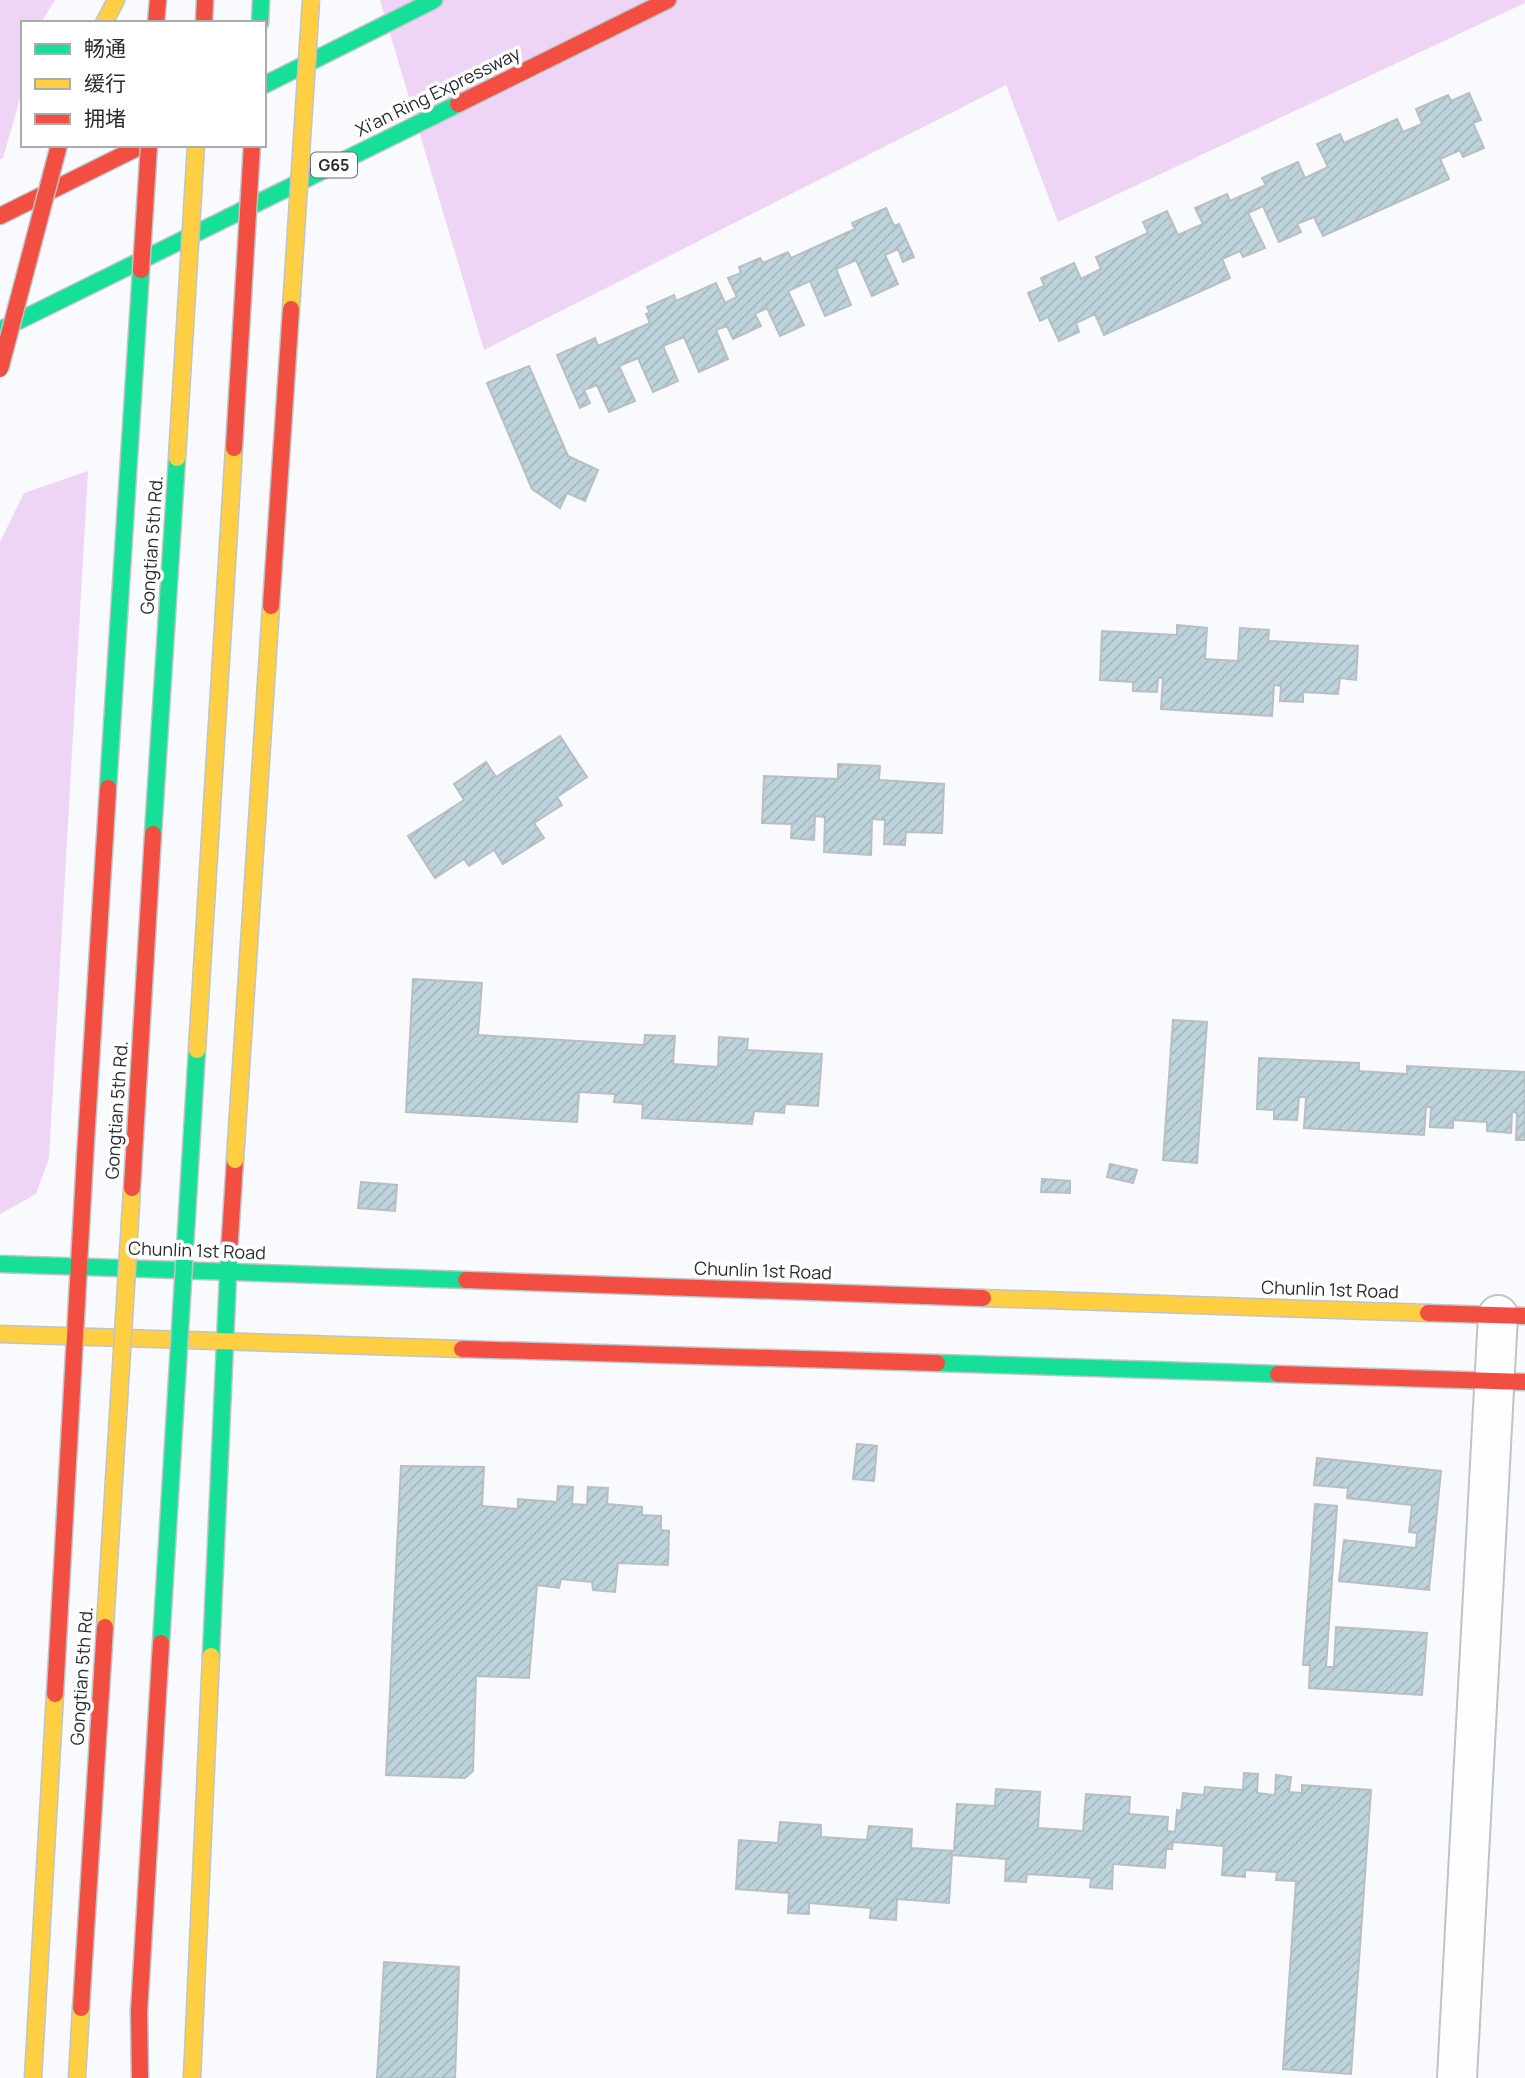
<svg xmlns="http://www.w3.org/2000/svg" width="1525" height="2078" viewBox="0 0 1525 2078" font-family="Manrope,'Noto Sans SC',sans-serif">
  <style>
    .grass { fill: #efd5f5 }
    .building { fill: url(#building-hatch); stroke: #babec0; stroke-width: 2 }
    .lines { fill: none; stroke-linecap: round; stroke-linejoin: round }
    .street-casing { stroke: #c1c4c7; stroke-width: 42 }
    .fast-casing { stroke: #c1c4c7; stroke-width: 19 }
    .slow-casing { stroke: #c1c4c7; stroke-width: 19 }
    .jam-casing { stroke: #c1c4c7; stroke-width: 19 }
    .street { stroke: #fefeff; stroke-width: 38 }
    .fast { stroke: #16e098; stroke-width: 16 }
    .slow { stroke: #ffcf43; stroke-width: 16 }
    .jam { stroke: #f24e42; stroke-width: 16 }
    .fast-bridge-casing { stroke: #c1c4c7; stroke-width: 19; stroke-linecap: butt }
    .slow-bridge-casing { stroke: #c1c4c7; stroke-width: 19; stroke-linecap: butt }
    .jam-bridge-casing { stroke: #c1c4c7; stroke-width: 19; stroke-linecap: butt }
    .fast-bridge { stroke: #16e098; stroke-width: 16 }
    .slow-bridge { stroke: #ffcf43; stroke-width: 16 }
    .jam-bridge { stroke: #f24e42; stroke-width: 16 }
    .labels { text-anchor: middle; stroke-width: 7; stroke-linejoin: round; paint-order: stroke }
    .shield { fill: #fff; stroke: #696b6e; stroke-width: 2 }
    .shield-label { font-size: 16px; font-weight: bold; fill: #292c30 }
    .street-label { font-size: 18px; fill: #292c30; stroke: #fff }
  </style>
  <defs>
    <pattern id="building-hatch" width="6" height="6" patternUnits="userSpaceOnUse" patternTransform="scale(1.75)"><rect width="6" height="6" fill="#bed4dd"/><path d="M-1 1l2-2M0 6l6-6M5 7l2-2" fill="none" stroke="#a3b6be"/></pattern>
  </defs>
  <rect width="100%" height="100%" fill="#f8fafd"/>
  <g class="grass">
    <polygon points="0,0 55,0 41,23 23,23 23,88 3,158 0,159"/>
    <polygon points="380,0 1525,0 1525,3 1058,222 1006,85 484,350"/>
    <polygon points="88,471 49,1158 36,1194 0,1214 0,542 24,493"/>
  </g>
  <g class="building">
    <polygon points="1469,93 1481,120 1473,123 1484,148 1463,157 1460,150 1440,159 1449,179 1323,236 1314,217 1297,224 1301,232 1279,242 1263,206 1248,213 1265,248 1243,257 1240,251 1222,259 1230,278 1104,335 1095,314 1076,323 1079,332 1059,341 1048,317 1040,321 1028,293 1044,286 1041,278 1074,263 1081,279 1101,269 1096,257 1148,233 1143,222 1167,211 1178,235 1203,224 1195,208 1227,194 1230,201 1266,185 1262,178 1298,162 1305,178 1328,167 1317,144 1340,134 1344,143 1397,119 1403,132 1422,124 1416,109 1448,95 1451,101"/>
    <polygon points="886,208 894,226 899,224 914,257 903,262 898,249 885,255 898,284 872,296 856,260 836,269 851,305 825,316 810,281 788,291 804,325 780,336 767,308 755,314 761,326 733,339 727,326 716,330 728,359 699,372 684,337 663,346 678,381 653,392 638,358 619,366 635,401 609,412 597,385 584,390 590,403 580,408 557,355 595,338 598,346 650,323 646,314 650,313 647,307 674,295 676,301 716,283 725,303 737,297 728,278 741,273 739,267 760,258 763,263 788,252 791,258 855,229 852,223"/>
    <polygon points="529,366 568,456 598,470 585,501 567,493 560,508 532,489 487,383"/>
    <polygon points="1177,625 1207,628 1205,659 1238,661 1240,628 1269,630 1268,641 1358,646 1356,680 1340,678 1338,694 1303,692 1303,702 1280,701 1281,686 1274,685 1272,716 1161,709 1163,678 1158,678 1157,692 1133,691 1133,682 1100,680 1102,631 1177,635"/>
    <polygon points="560,736 587,777 557,797 562,805 534,823 544,838 503,864 494,850 469,866 464,859 435,878 408,836 464,800 454,784 486,762 496,777"/>
    <polygon points="838,764 880,766 879,780 944,784 942,833 906,832 905,845 884,844 885,820 872,819 871,855 824,852 825,817 815,816 814,840 791,838 792,824 762,823 764,776 838,779"/>
    <polygon points="413,979 482,983 478,1035 644,1045 645,1035 675,1036 673,1064 718,1067 719,1037 748,1039 747,1050 822,1054 818,1106 785,1104 784,1113 754,1111 752,1124 642,1118 643,1104 614,1102 615,1094 579,1092 577,1122 406,1112"/>
    <polygon points="1173,1020 1207,1022 1197,1163 1163,1160"/>
    <polygon points="1259,1058 1359,1063 1359,1071 1407,1074 1407,1066 1525,1072 1525,1140 1516,1140 1517,1113 1512,1112 1511,1133 1487,1131 1487,1122 1453,1120 1453,1128 1430,1127 1431,1107 1426,1107 1424,1135 1304,1128 1306,1097 1299,1097 1297,1120 1274,1119 1274,1110 1257,1109"/>
    <polygon points="1110,1164 1137,1170 1133,1183 1107,1177"/>
    <polygon points="1042,1179 1070,1181 1070,1193 1041,1192"/>
    <polygon points="361,1182 397,1185 395,1211 358,1208"/>
    <polygon points="857,1444 877,1446 874,1481 853,1479"/>
    <polygon points="1317,1458 1441,1471 1429,1590 1339,1581 1344,1540 1416,1548 1417,1533 1409,1532 1412,1505 1347,1498 1348,1488 1314,1485"/>
    <polygon points="401,1466 484,1467 482,1506 518,1509 518,1499 557,1502 558,1486 573,1487 572,1504 587,1505 588,1487 608,1488 607,1504 642,1507 642,1515 661,1516 661,1530 669,1531 668,1565 618,1563 615,1592 593,1590 592,1582 561,1579 559,1588 537,1585 529,1678 476,1676 473,1771 465,1778 386,1775"/>
    <polygon points="1315,1504 1337,1506 1326,1667 1334,1667 1336,1627 1427,1633 1422,1695 1309,1688 1310,1665 1303,1665"/>
    <polygon points="1244,1773 1258,1774 1257,1793 1275,1795 1276,1775 1291,1777 1289,1792 1302,1793 1302,1785 1371,1790 1351,2074 1283,2069 1296,1881 1276,1880 1277,1872 1245,1870 1245,1877 1222,1875 1224,1846 1173,1842 1172,1849 1166,1849 1165,1868 1113,1864 1112,1889 1090,1887 1091,1878 1027,1874 1026,1882 1005,1881 1006,1859 952,1855 949,1903 897,1899 896,1920 870,1918 871,1908 809,1903 809,1914 788,1913 789,1893 736,1889 739,1840 778,1843 780,1822 821,1825 821,1837 867,1840 869,1826 912,1829 911,1848 954,1851 957,1804 995,1806 996,1789 1040,1792 1038,1828 1083,1831 1086,1794 1130,1797 1129,1814 1168,1817 1167,1831 1175,1832 1177,1810 1181,1811 1183,1793 1204,1795 1205,1787 1243,1790"/>
    <polygon points="384,1962 459,1967 455,2078 377,2078"/>
  </g>
  <g class="lines">
    <defs>
      <polyline id="street" points="1457,2078 1498,1315"/>
      <g id="fast">
        <polyline points="260,23 261,0"/>
        <polyline points="264,85 434,0"/>
        <polyline points="0,330 458,104"/>
        <polyline points="0,1264 466,1280"/>
        <polyline points="937,1363 1278,1374"/>
        <polyline points="211,1656 229,1253"/>
      </g>
      <g id="slow">
        <polyline points="104,23 116,0"/>
        <polyline points="983,1298 1428,1313"/>
        <polyline points="0,1334 462,1349"/>
        <polyline points="33,2078 55,1694"/>
        <polyline points="77,2078 81,2008"/>
        <polyline points="192,2078 211,1656"/>
      </g>
      <g id="jam">
        <polyline points="156,23 158,0"/>
        <polyline points="204,23 205,0"/>
        <polyline points="458,104 668,0"/>
        <polyline points="0,216 143,145"/>
        <polyline points="229,1253 235,1160"/>
        <polyline points="466,1280 983,1298"/>
        <polyline points="1428,1313 1525,1316"/>
        <polyline points="462,1349 937,1363"/>
        <polyline points="1278,1374 1525,1382"/>
        <polyline points="55,1694 85,1157"/>
        <polyline points="139,2012 140,2078"/>
      </g>
    </defs>
    <use href="#street" class="street-casing"/>
    <use href="#fast" class="fast-casing"/>
    <use href="#slow" class="slow-casing"/>
    <use href="#jam" class="jam-casing"/>
    <use href="#street" class="street"/>
    <use href="#fast" class="fast"/>
    <use href="#slow" class="slow"/>
    <use href="#jam" class="jam"/>
    <defs>
      <g id="fast-bridge">
        <polyline points="108,788 141,270"/>
        <polyline points="153,834 177,458"/>
        <polyline points="161,1643 197,1050"/>
      </g>
      <g id="slow-bridge">
        <polyline points="291,309 311,0"/>
        <polyline points="177,458 196,145"/>
        <polyline points="197,1050 234,448"/>
        <polyline points="235,1160 271,606"/>
        <polyline points="105,1627 132,1188"/>
      </g>
      <g id="jam-bridge">
        <polyline points="141,270 149,145"/>
        <polyline points="0,369 59,145"/>
        <polyline points="234,448 252,145"/>
        <polyline points="271,606 291,309"/>
        <polyline points="85,1157 108,788"/>
        <polyline points="132,1188 153,834"/>
        <polyline points="81,2008 105,1627"/>
        <polyline points="139,2012 161,1643"/>
      </g>
    </defs>
    <use href="#fast-bridge" class="fast-bridge-casing"/>
    <use href="#slow-bridge" class="slow-bridge-casing"/>
    <use href="#jam-bridge" class="jam-bridge-casing"/>
    <use href="#fast-bridge" class="fast-bridge"/>
    <use href="#slow-bridge" class="slow-bridge"/>
    <use href="#jam-bridge" class="jam-bridge"/>
  </g>
  <g class="labels">
    <rect class="shield" x="311" y="152.5" width="46" height="25" rx="5"/>
    <g class="shield-label">
      <text x="334" y="171">G65</text>
    </g>
    <g class="street-label">
      <text transform="translate(438 92) rotate(-26)" y="6">Xi'an Ring Expressway</text>
      <text transform="translate(152 545) rotate(-86)" y="6">Gongtian 5th Rd.</text>
      <text transform="translate(117 1110) rotate(-86)" y="6">Gongtian 5th Rd.</text>
      <text transform="translate(197 1251) rotate(2)" y="6">Chunlin 1st Road</text>
      <text transform="translate(763 1271) rotate(2)" y="6">Chunlin 1st Road</text>
      <text transform="translate(1330 1290) rotate(2)" y="6">Chunlin 1st Road</text>
      <text transform="translate(82 1676) rotate(-86)" y="6">Gongtian 5th Rd.</text>
    </g>
  </g>
  <rect x="21" y="21" width="245" height="126" fill="#ffffff" stroke="#a9abac" stroke-width="2"/>
  <rect x="35" y="44" width="35" height="10" fill="#16e098" stroke="#a9abac" stroke-width="2"/>
  <text x="84" y="56" font-size="21" fill="#292c30">畅通</text>
  <rect x="35" y="79" width="35" height="10" fill="#ffcf43" stroke="#a9abac" stroke-width="2"/>
  <text x="84" y="91" font-size="21" fill="#292c30">缓行</text>
  <rect x="35" y="114" width="35" height="10" fill="#f24e42" stroke="#a9abac" stroke-width="2"/>
  <text x="84" y="126" font-size="21" fill="#292c30">拥堵</text>
</svg>
